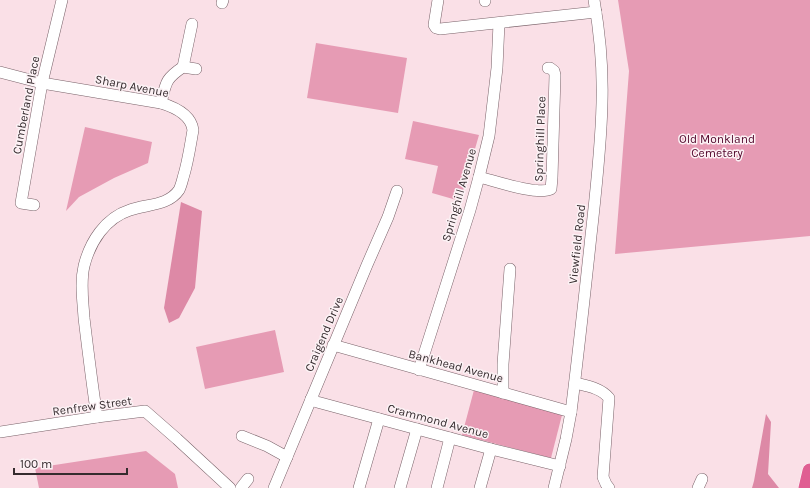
<svg xmlns="http://www.w3.org/2000/svg" width="810" height="488" viewBox="0 0 810 488" font-family="Karla,sans-serif">
  <style>
    .green { fill: #e69bb4 }
    .forest { fill: #dd89a6 }
    .lines { fill: none; stroke-linecap: round; stroke-linejoin: round }
    .minor-casing { stroke: #796269; stroke-width: 12 }
    .highway-casing { stroke: #fff; stroke-width: 16 }
    .minor { stroke: #fff; stroke-width: 11 }
    .highway { stroke: #e05e92; stroke-width: 15 }
    .labels { text-anchor: middle; stroke-width: 3; stroke-linejoin: round; paint-order: stroke }
    .street-label { font-size: 12px; fill: #352b2e; stroke: #fcf2f5 }
    .park-label { font-size: 12px; fill: #51052a; stroke: #fcf2f5 }
  </style>
  <rect width="100%" height="100%" fill="#fae0e7"/>
  <g class="green">
    <polygon points="618,0 810,0 810,236 615,254 629,71"/>
    <polygon points="316,43 407,58 398,113 307,98"/>
    <polygon points="413,121 479,135 460,201 432,193 438,166 405,159"/>
    <polygon points="85,127 152,142 148,163 114,178 79,197 66,211"/>
    <polygon points="275,330 284,372 205,389 196,347"/>
    <polygon points="474,390 562,415 551,458 462,435"/>
    <polygon points="146,451 175,474 178,488 39,488 35,468"/>
  </g>
  <g class="forest">
    <polygon points="181,202 202,211 195,288 179,318 169,323 164,308"/>
    <polygon points="766,414 771,422 768,474 779,488 752,488 754,481"/>
  </g>
  <g class="lines">
    <defs>
      <g id="minor">
        <polyline points="438,0 434,25 436,28 440,29 596,12"/>
        <polyline points="485,0 485,1"/>
        <polyline points="222,3 223,0"/>
        <polyline points="183,67 196,69"/>
        <path d="M0,72l42,11 119,20c13,4 30,11 32,27 -3,17 -5,32 -10,48 -1,4 -2,8 -4,12 -11,16 -32,14 -49,20 -25,8 -40,32 -46,56 -4,17 -1,35 0,52 4,33 8,66 13,99"/>
        <path d="M161,103c5,-20 4,-24 22,-36l9,-43"/>
        <path d="M479,177c16,4 59,19 72,12l1,-11 3,-103 -1,-4 -4,-3h-2"/>
        <polyline points="34,205 21,203 42,83 62,0"/>
        <polyline points="333,345 571,412"/>
        <polyline points="419,370 470,210 479,177 489,136 497,68 499,23"/>
        <path d="M575,383c12,3 26,5 34,15l-6,79 3,7 3,4"/>
        <polyline points="503,393 503,364 510,269"/>
        <polyline points="311,399 317,402 491,449 560,466"/>
        <polyline points="0,432 97,417 145,411 177,439 230,488"/>
        <polyline points="242,436 267,446 287,457"/>
        <polyline points="241,488 248,479"/>
        <polyline points="274,488 367,265 388,217 397,191"/>
        <polyline points="359,488 379,419"/>
        <polyline points="400,488 417,429"/>
        <polyline points="437,488 450,438"/>
        <polyline points="480,488 491,449"/>
        <path d="M554,488l12,-49 5,-27c7,-56 13,-111 19,-167 5,-47 11,-94 12,-142 1,-34 -2,-69 -8,-103"/>
        <polyline points="698,488 702,479"/>
      </g>
      <polyline id="highway" points="806,488 810,471"/>
    </defs>
    <use href="#minor" class="minor-casing"/>
    <use href="#highway" class="highway-casing"/>
    <use href="#minor" class="minor"/>
    <use href="#highway" class="highway"/>
  </g>
  <g class="labels">
    <g class="street-label">
      <text transform="translate(132 86) rotate(11)" y="4">Sharp Avenue</text>
      <text transform="translate(26 105) rotate(-79)" y="4">Cumberland Place</text>
      <text transform="translate(540 139) rotate(-88)" y="4">Springhill Place</text>
      <text transform="translate(459 195) rotate(-74)" y="4">Springhill Avenue</text>
      <text transform="translate(577 244) rotate(-84)" y="4">Viewfield Road</text>
      <text transform="translate(324 334) rotate(-67)" y="4">Craigend Drive</text>
      <text transform="translate(456 366) rotate(15)" y="4">Bankhead Avenue</text>
      <text transform="translate(92 406) rotate(-8)" y="4">Renfrew Street</text>
      <text transform="translate(438 421) rotate(15)" y="4">Crammond Avenue</text>
    </g>
    <g class="park-label">
      <text x="717" y="143">Old Monkland<tspan x="717" dy="14">Cemetery</tspan></text>
    </g>
  </g>
  <path d="M14 468v6h113v-6" fill="none" stroke="#352b2e" stroke-width="2"/>
  <text x="20" y="468" font-size="12" fill="#352b2e" stroke="#fcf2f5" stroke-width="3" paint-order="stroke">100 m</text>
</svg>
